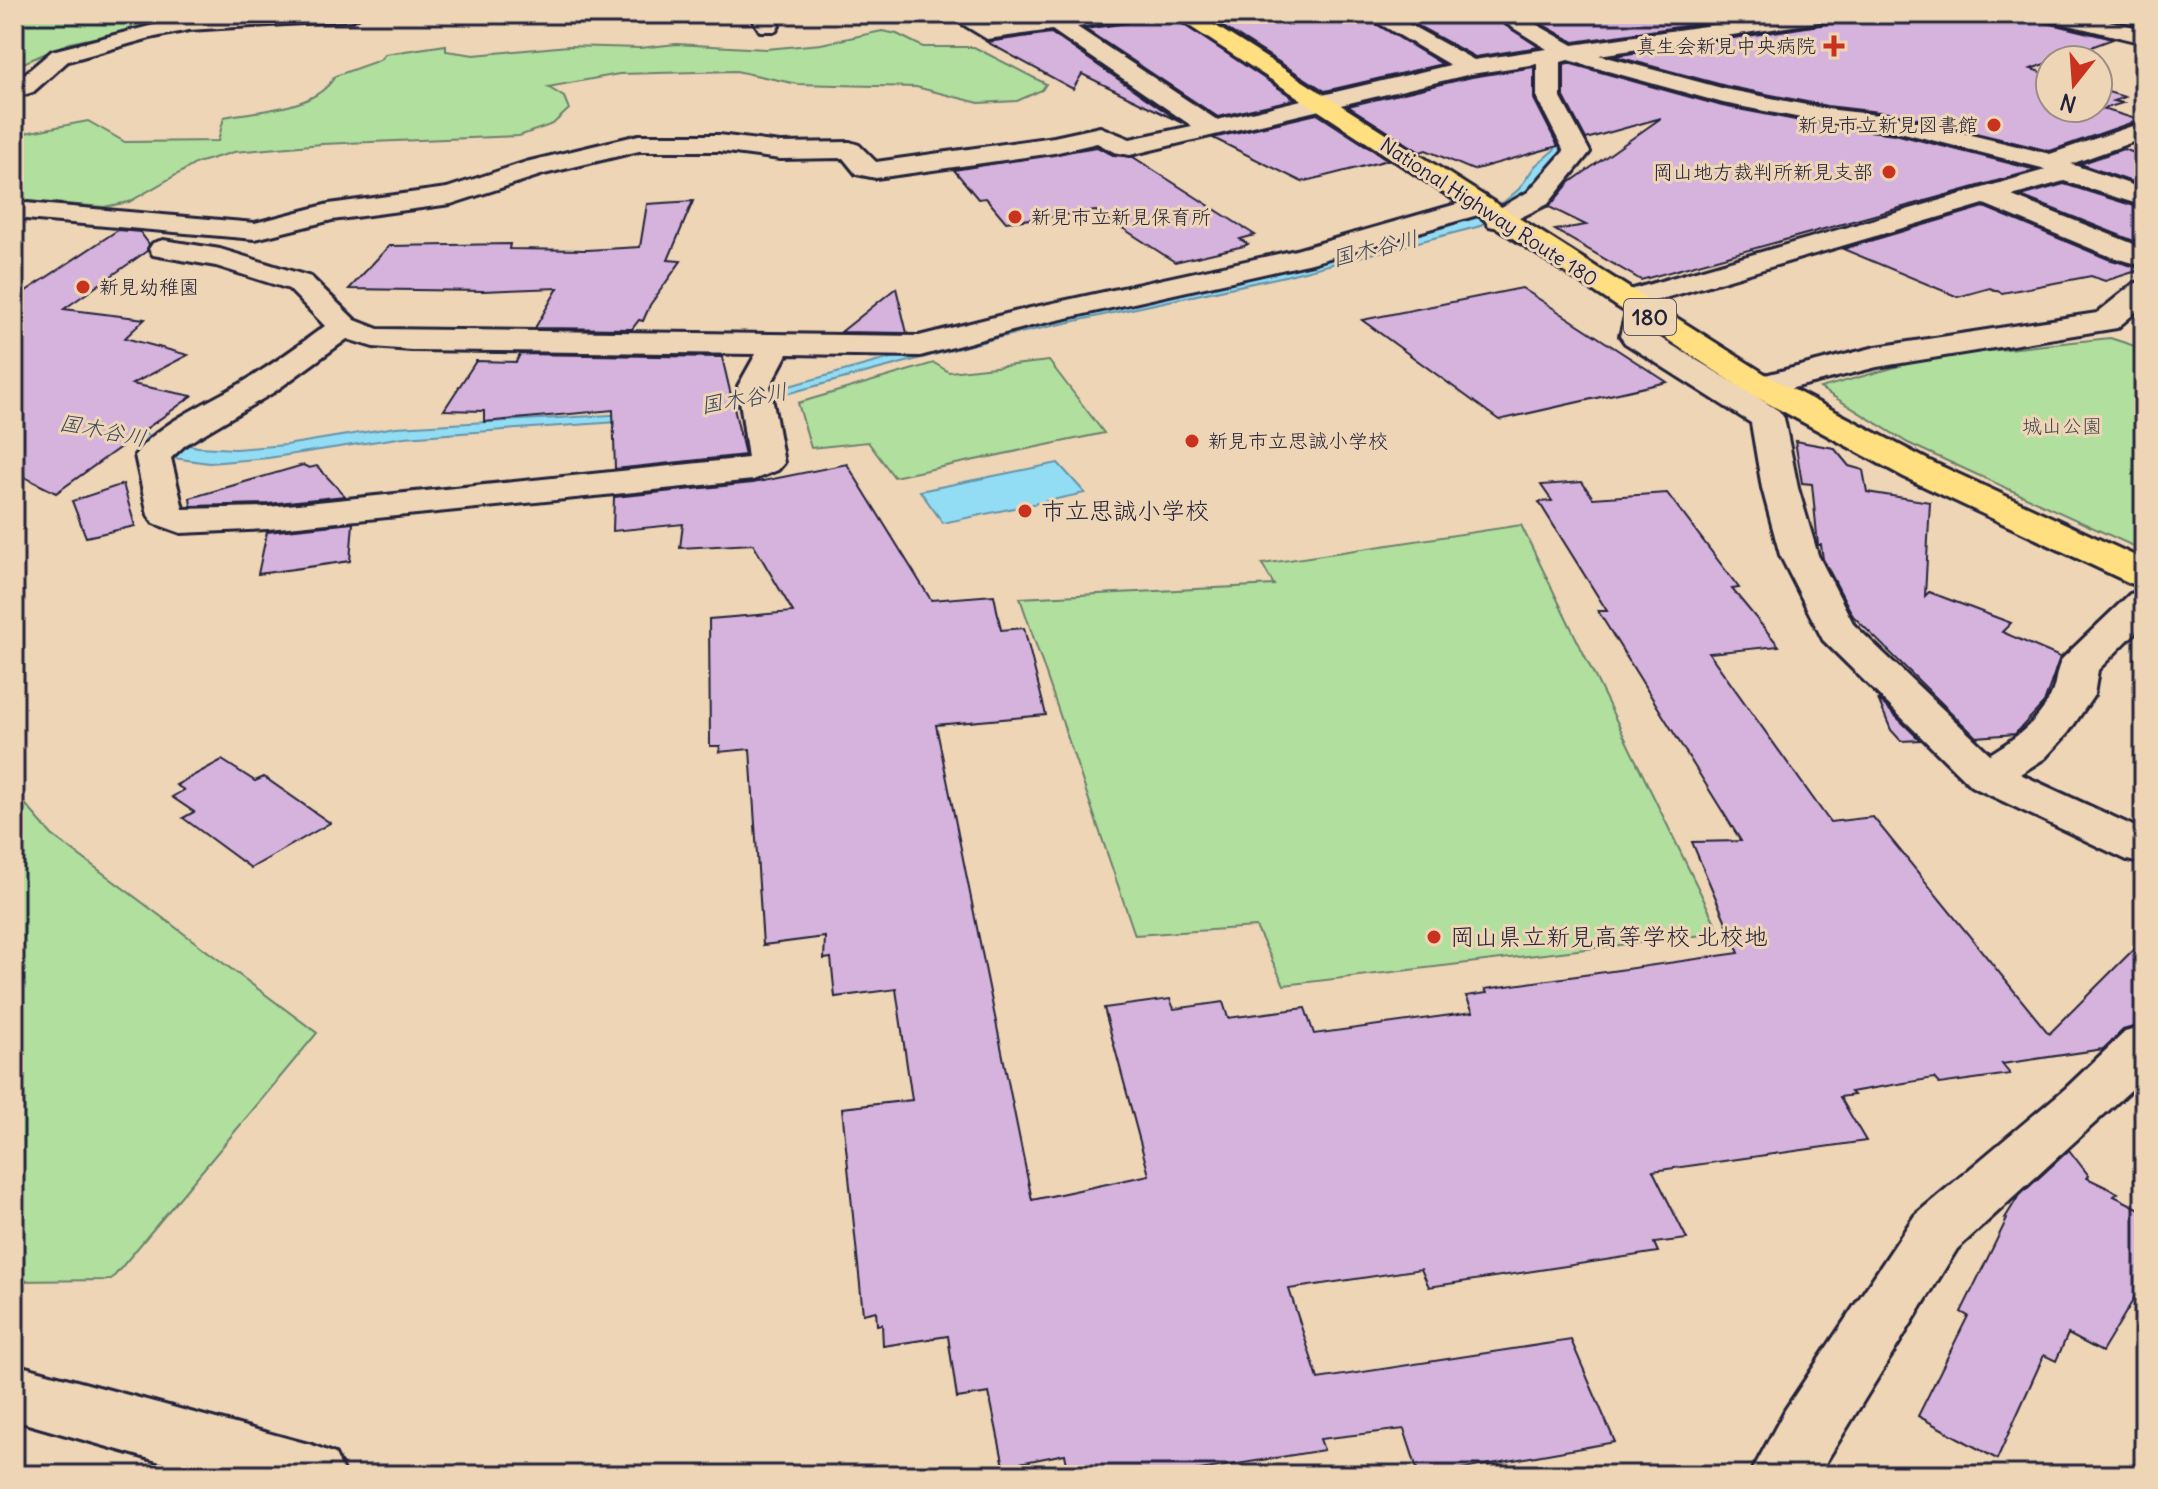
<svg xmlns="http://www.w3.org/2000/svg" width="2158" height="1489" viewBox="0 0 2158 1489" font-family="Delius,'Klee One',sans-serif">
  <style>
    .green { fill: #b1df9e; stroke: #6a806c; stroke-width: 2 }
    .water { fill: #92ddf3; stroke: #6592a9; stroke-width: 2 }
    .building { fill: #d6b3dd; stroke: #22223b; stroke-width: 2 }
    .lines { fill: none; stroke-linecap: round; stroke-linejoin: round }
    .minor-casing { stroke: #22223b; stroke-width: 6 }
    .highway-casing { stroke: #22223b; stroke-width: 6 }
    .minor { fill: #eed5b6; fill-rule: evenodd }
    .highway { fill: #ffdf80; fill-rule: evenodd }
    .poi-dot { fill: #c8321e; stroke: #eed5b6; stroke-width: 3 }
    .labels { text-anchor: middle; stroke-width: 6; stroke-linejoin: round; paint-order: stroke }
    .far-poi-label { font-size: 20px; fill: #22223b; stroke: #eed5b6; text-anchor: end }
    .far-street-label { font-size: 20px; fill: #22223b; stroke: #eed5b6 }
    .far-park-label { font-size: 20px; fill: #3f484f; stroke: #eed5b6 }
    .far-water-label { font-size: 22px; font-style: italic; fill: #384760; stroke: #eed5b6 }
    .shield { fill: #eed5b6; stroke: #5f5860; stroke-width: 2 }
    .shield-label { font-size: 22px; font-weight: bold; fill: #22223b }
    .poi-label { font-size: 24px; fill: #22223b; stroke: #eed5b6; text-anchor: start }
  </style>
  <rect width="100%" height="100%" fill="#eed5b6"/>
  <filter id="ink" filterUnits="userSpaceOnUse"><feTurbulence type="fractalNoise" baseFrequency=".0125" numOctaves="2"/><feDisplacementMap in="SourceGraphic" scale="16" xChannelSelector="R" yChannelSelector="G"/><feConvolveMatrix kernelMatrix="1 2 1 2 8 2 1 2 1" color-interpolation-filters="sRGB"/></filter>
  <g filter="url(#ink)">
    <g class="green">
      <polygon points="14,14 307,14 198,16 70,43 14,67"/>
      <path d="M882,31l15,3 26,13h51l72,37 -4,6 -25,11 -38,2 -63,-16 -119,-3 -61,-13 -117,3 -71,13 16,10 5,12 -16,15 -34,12 -197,8 -88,8 -37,11 -68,39 -25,5 -90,-7v-65l74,-14 37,21 93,-1 6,-24c35,-7 92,-7 111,-41l45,-16 5,-6 61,-9v6l28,4 94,-9 72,2 36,-4 90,5 55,-5z"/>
      <polygon points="2110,338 2144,349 2144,551 1908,443 1820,388 1932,357"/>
      <polygon points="1049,361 1104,433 894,477 868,442 811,448 798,403 934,363 949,372"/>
      <polygon points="1521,525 1720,933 1284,985 1256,927 1135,935 1020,598 1274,585 1262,564"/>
      <polygon points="14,791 52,835 317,1033 111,1280 14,1281"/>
    </g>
    <g class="water">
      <polygon points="1486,14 1497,14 1542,43 1573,151 1524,201 1477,227 1285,276 997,338 778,396 775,400 647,420 404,437 268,458 209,463 173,458 14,407 128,427 153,437 198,447 235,449 286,445 396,427 647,413 771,391 931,347 1458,219 1504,202 1519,189 1535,166 1555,149 1528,87 1528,62 1525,56 1529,52 1529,42"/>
      <polygon points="1058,463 1085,493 943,523 920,491"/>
    </g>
    <g class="building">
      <polygon points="978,14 1053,14 992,22"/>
      <polygon points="1141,14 1168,14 1295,99 1218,117 1085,29 1127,23"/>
      <polygon points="1203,14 1360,14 1442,64 1325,91"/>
      <polygon points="1396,14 1488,14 1539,47 1475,57"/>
      <polygon points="1524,14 1767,14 1574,42"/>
      <polygon points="1847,14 2024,14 2040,18 2043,22 2113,39 2031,69 2050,75 2050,108 2098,108 2098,89 2125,97 2114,101 2123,103 2103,109 2139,120 2050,151 1897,114 1827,106 1726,86 1614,56 1833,23"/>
      <polygon points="1051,33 1182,123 1082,74 1073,89 987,42"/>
      <polygon points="1568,63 1722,106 1827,126 1895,134 2036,170 1641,280 1555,230 1586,225 1549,207 1569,183 1661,118 1586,139 1564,97 1564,64"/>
      <polygon points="1534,67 1534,99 1558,146 1473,170 1426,150 1420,152 1348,106 1472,77"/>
      <polygon points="1317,114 1388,160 1302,182 1213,138"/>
      <polygon points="1097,147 1113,155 1133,157 1255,235 1240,239 1248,244 1244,246 1175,262 1096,211 1006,222 986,198 978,199 954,170"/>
      <polygon points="2123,149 2144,156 2144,186 2080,164"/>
      <polygon points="2064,184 2144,209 2144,245 2021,196"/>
      <polygon points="693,201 668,260 681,261 650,305 643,321 639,320 632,329 535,328 558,288 483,291 349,289 389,246 510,244 509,249 587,250 640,247 647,204"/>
      <polygon points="1984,207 2108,259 2143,269 2105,281 2091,276 2002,293 1990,288 1958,297 1843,249"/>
      <polygon points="118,230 140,232 149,244 147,251 64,309 145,319 125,338 188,355 132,384 192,396 56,493 14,472 14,299"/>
      <polygon points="896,288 907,333 841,332"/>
      <polygon points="1522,288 1667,382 1499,420 1362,320"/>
      <polygon points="520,354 722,357 745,455 615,469 613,410 484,422 484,411 444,410 476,361 516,362"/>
      <polygon points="1795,441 1834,448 1849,466 1863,470 1867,492 1930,502 1925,596 1929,592 2011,623 2002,632 2060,657 2044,703 2015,734 1976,737 1853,616 1823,559 1821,545 1818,545 1812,484 1802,483"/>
      <polygon points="847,464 931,600 994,595 1001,630 1024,628 1046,715 936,725 1032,1200 1149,1175 1104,1008 1170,999 1174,1009 1223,1002 1228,1018 1305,1008 1314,1034 1473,1012 1466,996 1487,993 1485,989 1739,953 1692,842 1741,841 1598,611 1607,611 1539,502 1552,501 1541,485 1582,482 1593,498 1667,493 1739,588 1732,589 1779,646 1709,653 1830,822 1873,817 2049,1034 2144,939 2144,1024 2123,1030 2103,1049 2002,1064 2010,1074 1939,1084 1934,1078 1851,1092 1854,1095 1840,1097 1866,1141 1653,1171 1687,1239 1654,1243 1658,1252 1429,1287 1421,1269 1289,1289 1318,1379 1571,1340 1615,1442 1429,1475 1419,1475 1404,1429 1320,1439 1324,1450 1169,1475 1069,1475 1065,1454 1004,1466 989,1393 957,1398 948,1336 883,1346 882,1324 877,1325 876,1311 863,1314 842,1108 912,1100 896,989 835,997 831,958 824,959 825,937 763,945 750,749 719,752 720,746 710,746 709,619 793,612 753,544 680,548 683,524 613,531 614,497 753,483"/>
      <polygon points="303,465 309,468 317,466 345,496 268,504 191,506 190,498"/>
      <polygon points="123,484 135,526 86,537 72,501"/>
      <polygon points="353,523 350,561 258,574 267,532"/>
      <polygon points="1878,699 1920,740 1901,741 1891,730"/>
      <polygon points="222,760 255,781 264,777 330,823 251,868 183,818 194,812 172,797 184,790 176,785"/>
      <polygon points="2069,1150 2089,1176 2087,1178 2118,1193 2114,1196 2144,1211 2144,1282 2102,1352 2068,1334 2056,1361 2044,1355 1997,1459 1918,1416 1968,1316 1961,1312 2007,1219 2005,1218 2018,1197"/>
    </g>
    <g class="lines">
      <defs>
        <g id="minor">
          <polygon points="234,14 363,14 352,20 189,30 150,38 68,61 33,92 14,98 14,83 52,51 189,16"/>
          <polygon points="749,14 775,14 779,26 776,31 760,31"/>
          <path d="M946,14h26l19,11 85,-11h62l-11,6 -50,7 140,93 233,-55 -87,-51h27l84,46 73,-11 -56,-35h27l55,31 215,-31h56l-11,6 -234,35 126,34 102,20 69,8 154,37 94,-32v16l-73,26 73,25v17l-80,-25 -52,15 132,52v18l-35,-10 -125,-52 -336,99 8,8 -4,22 97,59 -4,-6 4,-7 127,-32 221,-34 36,-29 11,-3v24l-27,23 -240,39 -116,29 -10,-3 28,18 5,7 14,70 20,67 36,70 136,129c23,-14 50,-33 61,-59 6,-12 4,-25 12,-37l67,-64 14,-4v34l-46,46 -4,25 -26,38 -23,25 -25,16 124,57v33l-17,-4 -156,-74 -148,-146 -43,-85 -18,-67 -11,-65 -126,-80 -5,-7 7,-27 -11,-3 -4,-6 4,-6 429,-124 -3,-2 -146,-37 -69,-8 -104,-20 -155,-43 -7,2v36l29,54 -42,52 -49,24 -10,-2 -4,-6 4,-6 39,-22 36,-41 -27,-53v-34l-66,10 -341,81 -16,-3 -17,-9 -43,10 -178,25 -20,-4 -13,-16 -63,1 -61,-8h-80l-95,23 -93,30 -119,16 -77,19 -241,-21v-16l241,21 74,-19 118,-16 79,-26 113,-27h80l61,8 70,-1 9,3 17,17 178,-25 46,-10 30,12 62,-13 -140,-96 -65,9z"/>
          <polygon points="2041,14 2079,14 2144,29 2144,43 2044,19"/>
          <path d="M1478,198l10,2 4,6 -4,6 -176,51 -281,63 -111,30 -133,-2 -17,32 14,77 -6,7 -25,10 -485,49 -87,4 -28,-10 -5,-8 -13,-60c23,-33 80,-55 113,-76 27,-16 52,-35 77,-53l-36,-37 -73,-23 -63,-11 -4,-6 4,-6 10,-3 57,9 91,28 44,43 23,9 541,7 107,-27 270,-59zM347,339l26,8 38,3 345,4 -18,32 10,72 -480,49 -85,2 -12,-51 14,-13 89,-53z"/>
          <polygon points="2144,1027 2144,1078 1957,1249 1818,1475 1750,1475 1785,1410 1915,1215 2066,1088 2125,1032"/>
          <polygon points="14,1364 312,1445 335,1454 345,1475 206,1475 14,1420"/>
        </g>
        <polygon id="highway" points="1171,14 1197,14 1773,379 1930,461 2144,560 2144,587 2130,583 1904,477 1749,393"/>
      </defs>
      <use href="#minor" class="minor-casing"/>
      <use href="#highway" class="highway-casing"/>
      <use href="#minor" class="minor"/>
      <use href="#highway" class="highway"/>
    </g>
  </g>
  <g class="poi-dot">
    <path d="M1830 34h8v8h8v8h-8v8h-8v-8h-8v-8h8z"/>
    <circle cx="1994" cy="125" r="8"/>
    <circle cx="1889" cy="172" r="8"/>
    <circle cx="1015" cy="217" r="8"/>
    <circle cx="83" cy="287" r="8"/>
    <circle cx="1192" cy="441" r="8"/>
    <circle cx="1025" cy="511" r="8"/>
    <circle cx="1434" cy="937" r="8"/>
  </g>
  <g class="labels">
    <g class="far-poi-label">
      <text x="1816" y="53">真生会新見中央病院</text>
      <text x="1978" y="132">新見市立新見図書館</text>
      <text x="1873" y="179">岡山地方裁判所新見支部</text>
      <text x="1031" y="224" text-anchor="start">新見市立新見保育所</text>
      <text x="99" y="294" text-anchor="start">新見幼稚園</text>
      <text x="1208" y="448" text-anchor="start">新見市立思誠小学校</text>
    </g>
    <g class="far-street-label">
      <text transform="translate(1489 212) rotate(33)" y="7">National Highway Route 180</text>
    </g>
    <g class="far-park-label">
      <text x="2062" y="433">城山公園</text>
    </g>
    <g class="far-water-label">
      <text transform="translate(1375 248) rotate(-14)" y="8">国木谷川</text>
      <text transform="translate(744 398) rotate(-10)" y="8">国木谷川</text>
      <text transform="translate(103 430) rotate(11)" y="8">国木谷川</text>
    </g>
    <rect class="shield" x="1624" y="299" width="52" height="36" rx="6"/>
    <g class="shield-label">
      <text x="1650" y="325">180</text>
    </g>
    <g class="poi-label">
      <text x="1041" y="519">市立思誠小学校</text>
      <text x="1450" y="945">岡山県立新見高等学校 北校地</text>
    </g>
  </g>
  <rect width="2158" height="1489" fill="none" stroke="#eed5b6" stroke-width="48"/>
  <rect x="24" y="24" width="2110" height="1441" fill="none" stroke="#22223b" stroke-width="3" filter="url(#ink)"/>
  <g transform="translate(2074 84) rotate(197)"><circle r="38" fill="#eed5b6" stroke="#9c8d85" stroke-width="2"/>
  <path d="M0-6L14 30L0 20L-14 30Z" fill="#c8321e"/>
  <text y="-12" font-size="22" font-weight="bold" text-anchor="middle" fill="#22223b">N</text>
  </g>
</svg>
